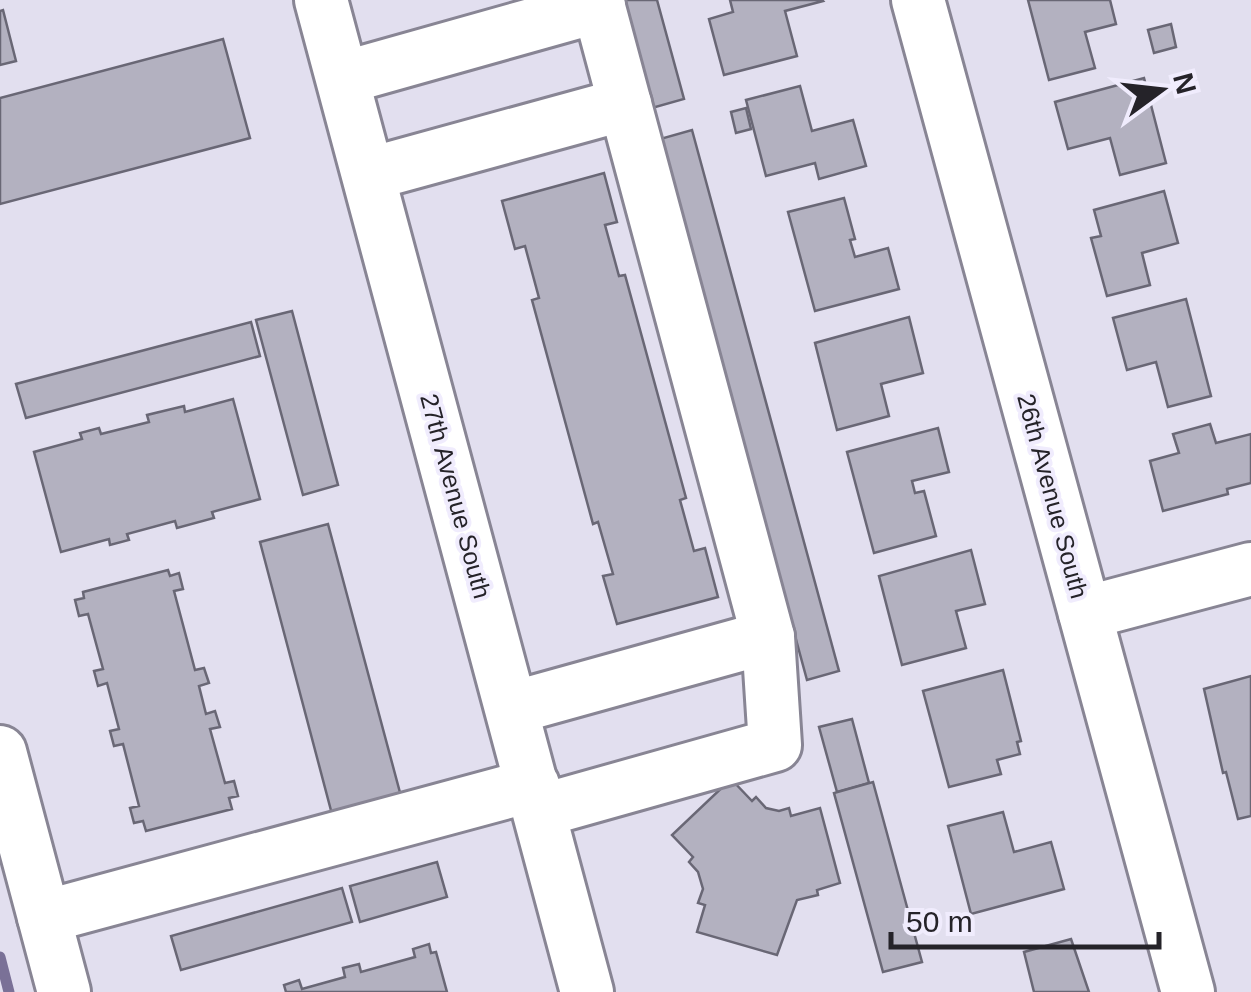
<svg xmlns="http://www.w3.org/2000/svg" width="1251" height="992" viewBox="0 0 1251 992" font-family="Arial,sans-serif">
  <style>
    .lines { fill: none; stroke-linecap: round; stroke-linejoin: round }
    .stream { stroke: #7a7197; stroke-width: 11 }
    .building { fill: #b3b1c0; stroke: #696775; stroke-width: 2.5 }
    .minor-casing { stroke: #888594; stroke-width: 58 }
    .minor { stroke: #fff; stroke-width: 52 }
    .labels { text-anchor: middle; stroke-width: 8; stroke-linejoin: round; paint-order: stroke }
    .street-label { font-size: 25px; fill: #252329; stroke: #f0ecfd }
  </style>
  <rect width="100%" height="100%" fill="#e2dfef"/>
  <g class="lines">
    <polyline class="stream" points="0,957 9,992"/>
  </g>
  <g class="building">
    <polygon points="623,0 657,0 684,99 652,108"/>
    <polygon points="730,0 822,0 823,1 785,11 797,56 724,75 709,19 733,12"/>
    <polygon points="1028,0 1110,0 1116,24 1085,32 1095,68 1049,80"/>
    <polygon points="3,10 16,61 0,65 0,11"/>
    <polygon points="1171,24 1176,47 1154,53 1148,30"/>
    <polygon points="223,39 250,138 0,204 0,98"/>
    <polygon points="1144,78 1166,163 1120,175 1110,138 1068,149 1055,102"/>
    <polygon points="800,86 812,131 853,120 866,166 819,179 815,163 766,176 746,100"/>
    <polygon points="746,108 751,129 736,133 731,112"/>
    <polygon points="692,130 839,671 807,680 660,139"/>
    <polygon points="604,173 617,222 605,225 619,276 625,275 686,498 680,500 694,551 705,548 718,597 617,624 603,576 613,574 598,522 593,524 532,300 539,298 525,246 515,249 502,201"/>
    <polygon points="1164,191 1178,243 1142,253 1150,285 1107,296 1091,238 1101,236 1094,210"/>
    <polygon points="844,198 855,239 850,240 855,257 888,248 899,289 815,311 788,212"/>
    <polygon points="1186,299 1211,396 1168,407 1156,362 1127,370 1113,318"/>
    <polygon points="292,311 338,485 303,495 256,320"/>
    <polygon points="909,317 923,373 881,384 889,416 837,430 815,343"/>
    <polygon points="251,322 260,356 26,418 16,384"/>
    <polygon points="233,399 260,499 212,512 214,518 177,528 175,521 127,534 129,540 110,545 109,539 61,552 34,452 82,439 80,433 99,428 101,434 149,422 147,415 184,406 185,412"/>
    <polygon points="1210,424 1216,443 1251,434 1251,483 1227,489 1228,494 1163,511 1150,461 1179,453 1173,434"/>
    <polygon points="938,428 949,472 912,481 915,493 924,491 936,536 874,553 847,452"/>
    <polygon points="328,524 402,800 333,818 260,542"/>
    <polygon points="971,550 985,604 956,611 966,648 902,665 879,576"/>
    <polygon points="168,570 170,576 179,573 183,589 174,591 195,670 204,668 209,683 199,686 206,714 215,711 220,727 210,729 225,783 234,781 238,796 229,798 232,809 146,831 143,821 134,823 130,808 139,806 123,744 114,746 110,731 119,729 107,683 98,686 94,671 103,669 88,614 79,616 75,600 84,598 83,592"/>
    <polygon points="1003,670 1021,741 1017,742 1020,754 997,760 1001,774 949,787 923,691"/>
    <polygon points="1251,676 1251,816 1238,819 1226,772 1223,773 1204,689"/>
    <polygon points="852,719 869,783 837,792 819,727"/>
    <polygon points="731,779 752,801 756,797 766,808 779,811 789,808 791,816 820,808 840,883 817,890 818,895 797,900 777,955 697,932 705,905 698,903 703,889 698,872 689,862 693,857 672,835"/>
    <polygon points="873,782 922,962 883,972 834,793"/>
    <polygon points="1003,812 1014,852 1051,842 1064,889 971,914 948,826"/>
    <polygon points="437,862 447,897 360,922 350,886"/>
    <polygon points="342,888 352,922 181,970 171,936"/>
    <polygon points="1071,939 1089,992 1034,992 1024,952"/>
    <polygon points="429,944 431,953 436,952 447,992 286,992 284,985 299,980 302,989 345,977 343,968 359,964 361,972 415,957 413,949"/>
  </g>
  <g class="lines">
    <defs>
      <g id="minor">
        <polyline points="321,0 587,992"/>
        <polyline points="918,0 1188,992"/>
        <polyline points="343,78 599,6"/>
        <polyline points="370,174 625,104"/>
        <polyline points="1085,613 1251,569"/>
        <polyline points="512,708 768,637"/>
        <polyline points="0,752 64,992"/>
        <polyline points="540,811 775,745 768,637 597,0"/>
        <polyline points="44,917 533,785"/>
      </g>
    </defs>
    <use href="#minor" class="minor-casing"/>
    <use href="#minor" class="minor"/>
  </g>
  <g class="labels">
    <g class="street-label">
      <text transform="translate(456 496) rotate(75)" y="9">27th Avenue South</text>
      <text transform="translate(1053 496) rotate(75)" y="9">26th Avenue South</text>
    </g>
  </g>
  <g transform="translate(1161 90) rotate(75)" stroke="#f0ecfd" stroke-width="8" paint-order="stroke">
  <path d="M0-8L18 38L0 25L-18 38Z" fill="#252329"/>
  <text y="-15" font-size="28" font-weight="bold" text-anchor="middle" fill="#252329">N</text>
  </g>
  <path d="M891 932v15h268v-15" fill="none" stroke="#252329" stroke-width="5"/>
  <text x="906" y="932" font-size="30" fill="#252329" stroke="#f0ecfd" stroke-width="8" paint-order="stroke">50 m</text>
</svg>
